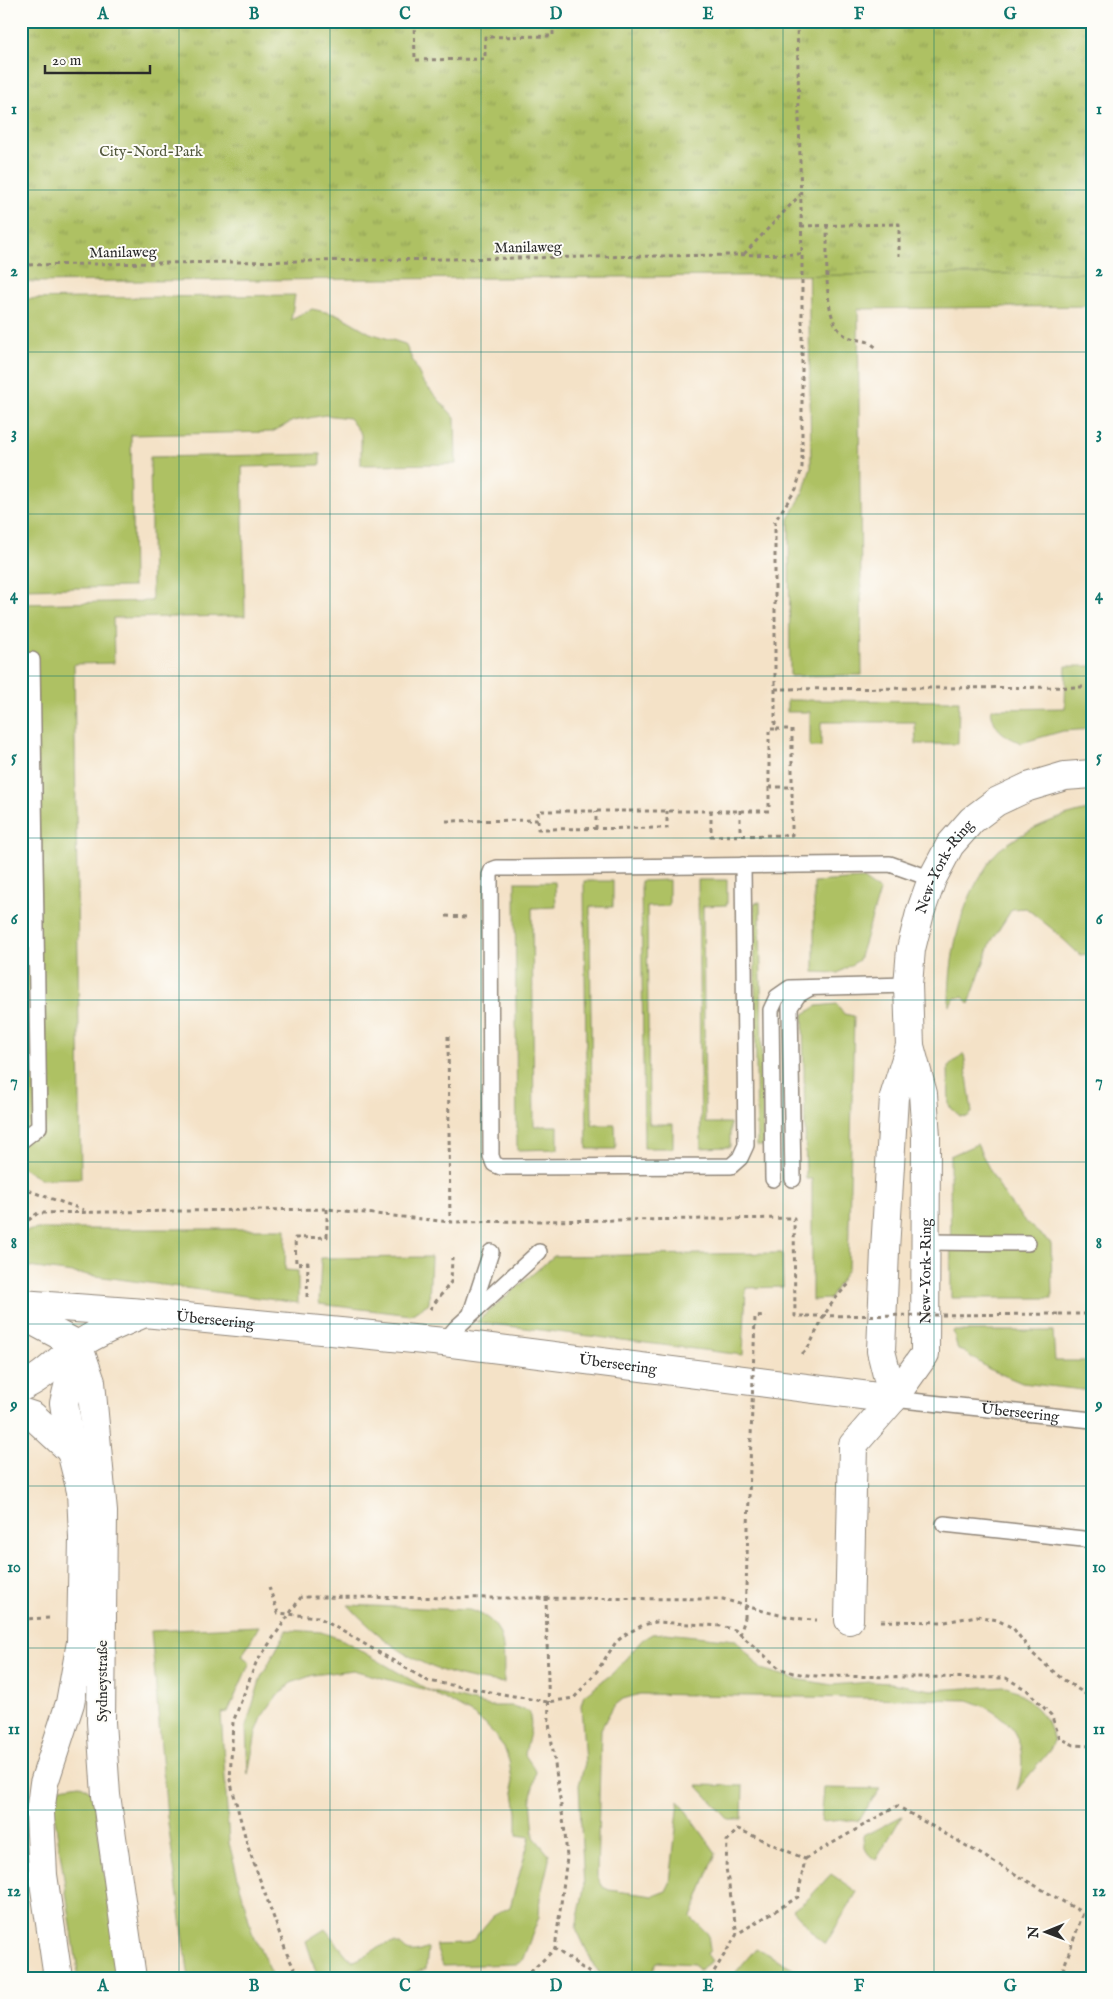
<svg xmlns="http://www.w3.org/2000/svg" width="1113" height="1999" viewBox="0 0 1113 1999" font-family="'IM FELL English',serif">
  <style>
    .grass { fill: #aec164; stroke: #6c7648 }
    .park { fill: url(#park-tufts); stroke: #6c7648 }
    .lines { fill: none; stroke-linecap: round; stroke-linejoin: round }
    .service-casing { stroke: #908679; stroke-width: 18 }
    .minor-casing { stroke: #908679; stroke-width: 30 }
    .tertiary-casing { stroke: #908679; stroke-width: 30 }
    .path { stroke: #908679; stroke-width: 3; stroke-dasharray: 4 4; stroke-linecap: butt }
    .service { stroke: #fff; stroke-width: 15 }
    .minor { stroke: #fff; stroke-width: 28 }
    .tertiary { stroke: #fff; stroke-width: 28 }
    .path-bridge { stroke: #908679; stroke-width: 3; stroke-dasharray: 4 4; stroke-linecap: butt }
    .grid { fill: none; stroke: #0f766e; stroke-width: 1; stroke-opacity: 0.55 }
    .labels { text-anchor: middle; stroke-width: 4; stroke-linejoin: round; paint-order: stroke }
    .park-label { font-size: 15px; fill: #52583c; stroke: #fdfcf7 }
    .street-label { font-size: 15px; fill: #2b2b2b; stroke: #fdfcf7 }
    .neatline { fill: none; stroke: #0f766e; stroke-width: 2 }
    .grid-label { font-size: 16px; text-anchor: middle; font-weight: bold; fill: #0f766e }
  </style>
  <defs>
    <pattern id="park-tufts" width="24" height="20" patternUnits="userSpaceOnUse" patternTransform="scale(1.25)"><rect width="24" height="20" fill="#aec164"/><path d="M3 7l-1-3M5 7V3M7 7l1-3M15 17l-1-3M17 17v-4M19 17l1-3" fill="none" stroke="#8e9d53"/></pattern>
  </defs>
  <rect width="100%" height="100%" fill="#fdfcf7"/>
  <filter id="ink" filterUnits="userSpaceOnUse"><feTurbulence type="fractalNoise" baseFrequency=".02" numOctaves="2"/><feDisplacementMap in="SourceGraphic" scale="10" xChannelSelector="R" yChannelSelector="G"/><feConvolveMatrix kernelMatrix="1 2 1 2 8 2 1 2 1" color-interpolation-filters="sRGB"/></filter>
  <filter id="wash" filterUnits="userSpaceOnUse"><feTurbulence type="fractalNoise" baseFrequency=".0096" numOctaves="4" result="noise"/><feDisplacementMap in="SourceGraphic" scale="20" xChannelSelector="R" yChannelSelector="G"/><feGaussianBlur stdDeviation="1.12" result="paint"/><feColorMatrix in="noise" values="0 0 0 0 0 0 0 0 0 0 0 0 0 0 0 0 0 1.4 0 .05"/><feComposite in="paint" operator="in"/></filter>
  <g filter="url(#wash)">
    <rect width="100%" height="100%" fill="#f4e2c7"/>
    <g class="grass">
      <polygon points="805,21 1092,21 1092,306 858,309 862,675 790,676 789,519 803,493 811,467"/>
      <polygon points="295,295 291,320 312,309 339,315 370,333 405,344 423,382 455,418 456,464 361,465 361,434 349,418 325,415 293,421 272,432 131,435 133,587 21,589 21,299"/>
      <polygon points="320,454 320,465 242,467 245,616 113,618 114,663 74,664 81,1178 40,1179 21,1167 21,604 152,601 150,457"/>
      <path d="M1066,666h26v63l-29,2 -42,12c-19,-9 -27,-13 -30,-34l74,-1z"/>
      <polygon points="787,700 959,701 958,744 916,744 915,722 821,722 821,747 810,747 810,712 787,712"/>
      <path d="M1092,809v139l-4,6 -8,1 -29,-27 -25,-20 -14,1 -21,33 -22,62 -6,-7 -8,1 -6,8c0,-47 9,-97 36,-137 4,-6 8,-14 14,-19 27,-21 59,-34 93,-41z"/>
      <polygon points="863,879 880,891 859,960 838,973 814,972 814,882"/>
      <polygon points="669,880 669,906 647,907 649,1124 673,1124 673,1148 644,1148 641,881"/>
      <polygon points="698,880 727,880 727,905 703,906 705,1123 730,1123 730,1147 701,1148"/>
      <polygon points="584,881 613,881 613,907 590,907 592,1125 615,1125 616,1149 587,1149"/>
      <polygon points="515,882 555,882 556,907 532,908 534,1126 558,1126 558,1149 517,1150"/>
      <polygon points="760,902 763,1146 757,1146 754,903"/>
      <polygon points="837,1004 844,1014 854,1016 848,1269 829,1299 812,1300 812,1179 806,1179 803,1015 817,1006"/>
      <polygon points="964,1053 972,1113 967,1117 960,1116 949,1106 948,1067"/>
      <path d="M977,1144c13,27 26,54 47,76 8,8 18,16 27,23l1,55h-101l-1,-142z"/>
      <polygon points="38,1229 286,1229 285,1270 298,1271 298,1303 21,1266 21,1232"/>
      <polygon points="782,1253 783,1287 746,1288 743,1355 476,1322 554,1256"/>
      <polygon points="431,1257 429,1303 411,1315 319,1304 321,1258"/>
      <polygon points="953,1331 1053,1331 1055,1361 1092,1361 1092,1391 1022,1383 989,1369 964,1352 958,1350"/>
      <path d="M348,1605l121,5c40,11 34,39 35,73 -69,-6 -109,-28 -156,-78z"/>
      <polygon points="259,1626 242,1656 250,1662 228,1712 221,1713 229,1843 252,1932 274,1978 189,1978 167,1816 151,1631"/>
      <path d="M287,1630l34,2 22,8 87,51 60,15h22l16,5c7,13 -1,30 -3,44l11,16 -5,26 3,40 15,18v5l-9,38 -1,19 -17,44 -5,3 -74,2 -8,-21 31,-1 6,-3 21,-25 17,-9 20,-70 -13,-2v-23l-8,-51 -5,-14 -18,-22 -13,-10 -43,-24 -77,-21 -40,5 -22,8 -15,14 -13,18 -7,18 -8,41 -2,-47 15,-50z"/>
      <path d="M665,1633l71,7 25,29 35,10 36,6 39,-3 20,1 40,7 73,-4 13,5 20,18 10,12 7,20 -4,9 -33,40c15,-47 -5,-75 -49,-90l-328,-6 -17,5 -10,8 -12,22 -4,147 6,11 6,3 44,6 13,-5 4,-8 9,-82 37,52 -25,64 17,17 2,16 -3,4 5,7 -13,9 -5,-6 -37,-2 -4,7 1,9h-41l-12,-4 -7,-8 -18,-38 8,-40 -5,-103 6,-22 -4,-58 3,-10 29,-22 29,-33 10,-6z"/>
      <polygon points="80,1784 93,1793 119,1978 79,1978 52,1799 61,1787"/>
      <polygon points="697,1785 743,1786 742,1819 728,1819"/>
      <polygon points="824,1788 880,1789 858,1821 844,1820 821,1822"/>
      <path d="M902,1816l-26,44c-9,-5 -13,-13 -13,-24z"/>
      <polygon points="831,1874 857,1892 825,1945 793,1910 808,1899"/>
      <path d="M325,1929l23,28 6,4c12,-4 26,-17 37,-18 17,-1 9,17 37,5l-2,21 -28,9h-80l-12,-37z"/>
      <polygon points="756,1948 808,1976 807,1978 731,1978"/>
    </g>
    <polygon class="park" points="21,21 1092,21 1092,273 21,282"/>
  </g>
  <g filter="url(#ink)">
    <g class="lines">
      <defs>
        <g id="service">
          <polyline points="743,865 746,1145 740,1158 731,1166 515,1167 501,1167 494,1164 491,1156 490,875 492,870 497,868 513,868 890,864 932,879"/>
          <polyline points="21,1141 39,1127 32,660"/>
          <polyline points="773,1179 771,1010 777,997 790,988 908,985"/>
          <polyline points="793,1179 790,1007 798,995 810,988"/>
          <polyline points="925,1242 1028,1243"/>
          <polyline points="471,1313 491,1252"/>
          <polyline points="444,1342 456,1328 539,1252"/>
          <path id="s1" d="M893,1399l199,21"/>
          <polyline points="944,1524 1092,1540"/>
        </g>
        <g id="minor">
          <polyline points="893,1399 881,1351 885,1250 894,1097 910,1046"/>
          <path id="s2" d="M849,1620l4,-175 40,-46 32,-45 1,-217 -3,-43 -13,-48 -2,-61 3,-36 9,-36 12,-34 18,-34 22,-25 24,-18 32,-15 37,-11 27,-2"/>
        </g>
        <g id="tertiary">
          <path id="s3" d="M21,1304l123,9 300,29 449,57"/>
          <polyline points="21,1317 33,1321 78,1345 91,1382 103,1512 101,1722 106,1795 132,1978"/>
          <path d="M21,1387c22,-9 38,-28 56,-41 20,-14 42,-22 63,-31"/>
          <polyline points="21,1412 33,1416 71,1451"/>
          <polyline points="58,1978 43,1875 40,1813 44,1783 70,1703 81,1642 83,1538 81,1491 71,1451 64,1403 78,1345"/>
        </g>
      </defs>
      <use href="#service" class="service-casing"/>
      <use href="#minor" class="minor-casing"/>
      <use href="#tertiary" class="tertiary-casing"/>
      <g class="path">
        <polyline points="414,21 415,60 485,59 485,37 553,36 553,21"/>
        <path d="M827,225c1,27 -5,87 13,106 7,8 16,8 25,10 5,1 9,5 13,8"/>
        <polyline points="801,226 899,224 899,256"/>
        <polyline points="744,254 800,195"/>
        <polyline points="21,265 802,254 797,21"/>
        <polyline points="775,689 1092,687"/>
        <polyline points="769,787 792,787"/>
        <polyline points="740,810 740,835"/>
        <polyline points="711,811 711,836 792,835 792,729 775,729"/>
        <polyline points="538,820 538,829 667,828 667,811"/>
        <polyline points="446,821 538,820 538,811 769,811 769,729 775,729 775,521 796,489 802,467 802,254"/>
        <polyline points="596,829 596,811"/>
        <polyline points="446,916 466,917"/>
        <polyline points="448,1036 450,1222"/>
        <polyline points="21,1188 84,1210"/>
        <polyline points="21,1223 26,1222 38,1213 327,1209 450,1222 794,1218 795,1316 806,1316"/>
        <polyline points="307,1297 308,1263 296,1264 295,1238 327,1237 327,1209"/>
        <polyline points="430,1309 451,1282 452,1258"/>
        <polyline points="1059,1314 1092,1314"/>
        <path d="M802,1354c9,-8 12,-19 18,-30 7,-16 18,-30 31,-42"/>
        <polyline points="546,1597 549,1723 565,1833 567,1858 555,1949"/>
        <polyline points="21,1619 50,1618"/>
        <polyline points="881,1621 945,1622 977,1616 997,1620 1013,1628 1033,1654 1061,1678 1087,1695 1092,1705"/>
        <polyline points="740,1635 745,1618"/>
        <polyline points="805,1859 897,1806 1083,1913"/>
        <path d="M299,1978l-12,-24 -39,-107 -18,-67 3,-58 23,-59 45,-66 422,2c30,9 62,20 94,21"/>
        <polyline points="516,1978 526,1976 555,1949 597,1978"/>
        <polyline points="710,1978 737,1934 798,1897 805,1859 738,1829 727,1841 726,1868 737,1934"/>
        <polyline points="1060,1978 1083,1913 1092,1903"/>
      </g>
      <use href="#service" class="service"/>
      <use href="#minor" class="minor"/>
      <use href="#tertiary" class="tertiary"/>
      <g class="path-bridge">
        <polyline points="806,1316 1059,1314"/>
        <polyline points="269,1587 278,1613 318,1617 428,1681 548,1702 574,1698 597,1671 616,1642 626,1634 643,1625 656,1622 721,1626 735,1630 779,1668 793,1673 816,1676 1006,1678 1027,1690 1051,1715 1060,1738 1074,1745 1092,1746"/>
        <polyline points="745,1618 755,1317 766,1316"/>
      </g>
    </g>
  </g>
  <path class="grid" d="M179,21v1957M330,21v1957M481,21v1957M632,21v1957M783,21v1957M934,21v1957M21,190h1071M21,352h1071M21,514h1071M21,676h1071M21,838h1071M21,1000h1071M21,1162h1071M21,1324h1071M21,1486h1071M21,1648h1071M21,1810h1071"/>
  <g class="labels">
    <g class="park-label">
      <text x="151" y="156">City-Nord-Park</text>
    </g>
    <g class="street-label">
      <text transform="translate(528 247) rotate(-1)" y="5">Manilaweg</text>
      <text transform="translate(123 252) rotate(-1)" y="5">Manilaweg</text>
      <text dy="5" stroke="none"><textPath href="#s2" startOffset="788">New-York-Ring</textPath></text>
      <text dy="5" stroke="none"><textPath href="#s2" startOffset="374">New-York-Ring</textPath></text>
      <text dy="5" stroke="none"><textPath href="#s3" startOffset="195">Überseering</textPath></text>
      <text dy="5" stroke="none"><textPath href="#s3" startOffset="600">Überseering</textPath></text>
      <text dy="5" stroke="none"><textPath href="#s1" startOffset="128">Überseering</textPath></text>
      <text transform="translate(102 1681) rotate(-90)" y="5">Sydneystraße</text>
    </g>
  </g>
  <rect width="1113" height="1999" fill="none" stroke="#fdfcf7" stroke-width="55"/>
  <g transform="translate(1046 1932) rotate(269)" stroke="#fdfcf7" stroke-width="4" paint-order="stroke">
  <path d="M0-4L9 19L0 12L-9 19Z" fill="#2b2b2b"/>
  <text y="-8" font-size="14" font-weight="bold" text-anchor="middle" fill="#2b2b2b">N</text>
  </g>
  <path d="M45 65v8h105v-8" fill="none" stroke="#2b2b2b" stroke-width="2.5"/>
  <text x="52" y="65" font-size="15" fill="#2b2b2b" stroke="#fdfcf7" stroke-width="4" paint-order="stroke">20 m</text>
  <rect x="28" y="28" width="1058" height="1944" class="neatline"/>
  <g class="grid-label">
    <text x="103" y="19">A</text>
    <text x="254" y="19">B</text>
    <text x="405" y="19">C</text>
    <text x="556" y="19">D</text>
    <text x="708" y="19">E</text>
    <text x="859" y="19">F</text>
    <text x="1010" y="19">G</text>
    <text x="14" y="114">1</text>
    <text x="1099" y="114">1</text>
    <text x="14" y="276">2</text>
    <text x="1099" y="276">2</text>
    <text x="14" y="438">3</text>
    <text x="1099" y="438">3</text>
    <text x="14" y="600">4</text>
    <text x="1099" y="600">4</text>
    <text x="14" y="762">5</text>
    <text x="1099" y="762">5</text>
    <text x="14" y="924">6</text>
    <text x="1099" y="924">6</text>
    <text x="14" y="1086">7</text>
    <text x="1099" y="1086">7</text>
    <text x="14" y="1248">8</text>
    <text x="1099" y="1248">8</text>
    <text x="14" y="1410">9</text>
    <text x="1099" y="1410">9</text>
    <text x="14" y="1572">10</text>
    <text x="1099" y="1572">10</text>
    <text x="14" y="1734">11</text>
    <text x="1099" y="1734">11</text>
    <text x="14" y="1896">12</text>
    <text x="1099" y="1896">12</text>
    <text x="103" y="1991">A</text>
    <text x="254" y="1991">B</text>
    <text x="405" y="1991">C</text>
    <text x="556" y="1991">D</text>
    <text x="708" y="1991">E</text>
    <text x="859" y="1991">F</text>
    <text x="1010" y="1991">G</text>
  </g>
</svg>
